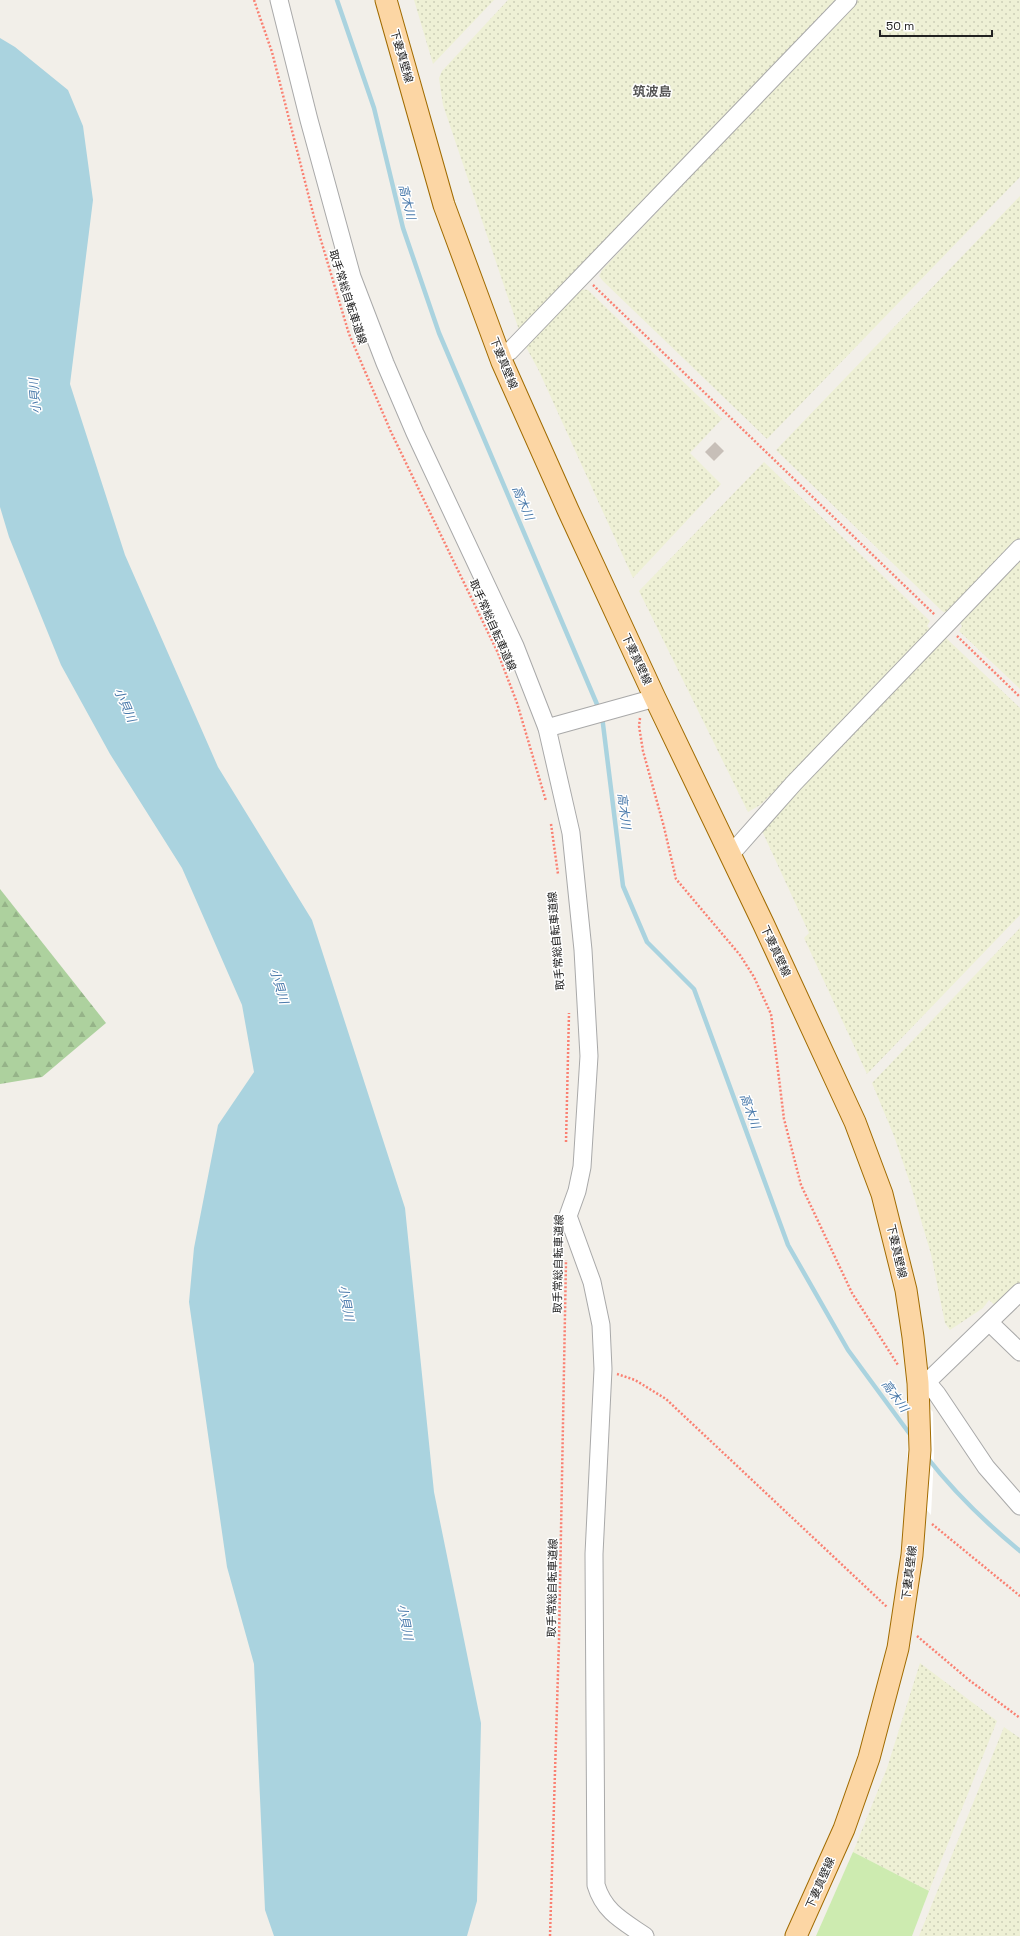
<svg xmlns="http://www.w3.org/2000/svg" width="1020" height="1936" viewBox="0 0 1020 1936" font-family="'Space Grotesk','Noto Sans JP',sans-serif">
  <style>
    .farmland { fill: url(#farmland-dots) }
    .grass { fill: #cdebb0 }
    .forest { fill: url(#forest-firs) }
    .water { fill: #aad3df }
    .pier { fill: #fff }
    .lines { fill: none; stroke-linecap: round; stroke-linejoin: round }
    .stream { stroke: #aad3df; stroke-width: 4.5 }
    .building { fill: #c7bfb8 }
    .minor-casing { stroke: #a9a9a9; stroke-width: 19 }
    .major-casing { stroke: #a06b00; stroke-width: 23 }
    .path { stroke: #fa8072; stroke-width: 2.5; stroke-dasharray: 2 2; stroke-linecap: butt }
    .minor { stroke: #fff; stroke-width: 17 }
    .major { stroke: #fcd6a4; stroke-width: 21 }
    .labels { text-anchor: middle; stroke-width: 3; stroke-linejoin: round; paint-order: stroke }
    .street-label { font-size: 11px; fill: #222; stroke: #fff }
    .water-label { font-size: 12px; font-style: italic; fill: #4a7aab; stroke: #fff }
    .quarter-label { font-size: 13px; font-weight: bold; fill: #555; stroke: #fff }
  </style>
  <defs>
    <pattern id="farmland-dots" width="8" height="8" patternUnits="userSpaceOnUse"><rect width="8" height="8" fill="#eef0d5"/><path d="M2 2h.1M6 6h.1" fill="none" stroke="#ccceb7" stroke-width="1.8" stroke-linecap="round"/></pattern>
    <pattern id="forest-firs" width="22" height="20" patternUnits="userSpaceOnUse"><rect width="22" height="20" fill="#add19e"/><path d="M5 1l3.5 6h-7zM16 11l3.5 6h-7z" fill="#95b388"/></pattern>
  </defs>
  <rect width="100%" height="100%" fill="#f2efe9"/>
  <g class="farmland">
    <polygon points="414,0 494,0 433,64"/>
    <polygon points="508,0 840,0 520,333 443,105 439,78 442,71"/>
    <polygon points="858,0 1020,0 1020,177 767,439 603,281 599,276 602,270"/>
    <polygon points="1020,196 1020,538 946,613 942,611 776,450"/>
    <polygon points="579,289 588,290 722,419 690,453 721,484 633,578 539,371 525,345"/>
    <polygon points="764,462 930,621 927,626 932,631 806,761 760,805 748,812 639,591"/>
    <polygon points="1020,559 1020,689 959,631 962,626 960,623"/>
    <polygon points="946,638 1020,708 1020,915 867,1074 804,938 809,933 763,833 758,829"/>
    <polygon points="1020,928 1020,1284 997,1307 989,1300 983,1308 950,1330 945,1323 931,1254 910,1183 894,1136 872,1083"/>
    <polygon points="920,1663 997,1721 929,1891 853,1852 887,1768"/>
    <polygon points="1004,1727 1020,1738 1020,1936 919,1936"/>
  </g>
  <polygon class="grass" points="853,1852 929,1891 912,1936 816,1936"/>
  <polygon class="forest" points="0,889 106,1023 42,1077 0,1084"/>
  <polygon class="water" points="0,38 15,47 68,90 83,126 93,200 70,384 125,555 218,767 312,920 405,1208 434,1492 481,1723 477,1901 467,1936 274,1936 265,1910 254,1664 227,1567 189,1302 194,1248 218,1125 254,1072 242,1005 182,868 110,754 61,665 9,537 0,507"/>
  <polygon class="pier" points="906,1383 933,1412 934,1456 931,1515 906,1486 908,1440"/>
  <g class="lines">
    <g class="stream">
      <polyline points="337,0 374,108 403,228 439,333 599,709"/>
      <polyline points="602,716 623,886 647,942 694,989 788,1245 848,1350 912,1437"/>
      <path d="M926,1456c27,35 60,67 94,95"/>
    </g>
  </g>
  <polygon class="building" points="715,442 724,451 714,461 705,452"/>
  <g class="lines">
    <defs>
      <g id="minor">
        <path d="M279,0l30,120 43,157 33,86 30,70 100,213 32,82 24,105 12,117 6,106 -7,111 -5,24 -9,25 24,66 9,43 2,44 -9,185 2,331c8,27 27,36 49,51"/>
        <polyline points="501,357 510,351 848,0"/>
        <polyline points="547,728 655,698"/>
        <polyline points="731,854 794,783 1020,548"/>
        <polyline points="990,1323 1020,1352"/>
        <polyline points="927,1382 937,1394 986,1467 1020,1506"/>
        <polyline points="918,1383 927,1382 1020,1292"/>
      </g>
      <polyline id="major" points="386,0 444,205 502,362 568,510 655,698 763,923 855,1122 882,1194 906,1290 913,1337 918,1383 920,1450 912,1555 898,1648 869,1758 844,1829 796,1936"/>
    </defs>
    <use href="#minor" class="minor-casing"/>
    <use href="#major" class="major-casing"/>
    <g class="path">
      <polyline points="254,0 272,52 314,217 349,334 391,432 498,653 517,703 546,801"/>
      <polyline points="593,285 935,615"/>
      <polyline points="957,636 1020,697"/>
      <polyline points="640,718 639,726 643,751 664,827 676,879 740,955 754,977 771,1014 784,1119 801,1185 852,1293 898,1365"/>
      <polyline points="551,824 558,874"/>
      <polyline points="566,1142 569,1013"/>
      <polyline points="617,1374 635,1380 666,1399 887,1607"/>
      <polyline points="932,1524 1020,1596"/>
      <polyline points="917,1636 969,1680 1020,1718"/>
      <polyline points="550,1936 559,1640 566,1260"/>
    </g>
    <use href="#minor" class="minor"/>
    <use href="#major" class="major"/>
  </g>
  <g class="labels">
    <g class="street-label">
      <text transform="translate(402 56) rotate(74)" y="4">下妻真壁線</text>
      <text transform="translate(348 297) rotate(72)" y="4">取手常総自転車道線</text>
      <text transform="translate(504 363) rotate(68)" y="4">下妻真壁線</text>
      <text transform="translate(493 625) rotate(66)" y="4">取手常総自転車道線</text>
      <text transform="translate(637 659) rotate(65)" y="4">下妻真壁線</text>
      <text transform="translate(556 941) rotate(-95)" y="4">取手常総自転車道線</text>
      <text transform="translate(776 951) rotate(65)" y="4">下妻真壁線</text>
      <text transform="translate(897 1251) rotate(77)" y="4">下妻真壁線</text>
      <text transform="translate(558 1264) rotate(-89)" y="4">取手常総自転車道線</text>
      <text transform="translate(909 1573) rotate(-83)" y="4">下妻真壁線</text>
      <text transform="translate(552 1588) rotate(-89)" y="4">取手常総自転車道線</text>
      <text transform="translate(820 1883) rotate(-66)" y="4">下妻真壁線</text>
    </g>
    <g class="water-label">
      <text transform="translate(407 202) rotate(76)" y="4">高木川</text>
      <text transform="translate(35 396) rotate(-95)" y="4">小貝川</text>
      <text transform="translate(523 503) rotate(67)" y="4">高木川</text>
      <text transform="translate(125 705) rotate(66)" y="4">小貝川</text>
      <text transform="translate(624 811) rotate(83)" y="4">高木川</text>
      <text transform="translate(279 986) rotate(73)" y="4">小貝川</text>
      <text transform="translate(750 1111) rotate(70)" y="4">高木川</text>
      <text transform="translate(346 1303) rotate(79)" y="4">小貝川</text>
      <text transform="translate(895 1396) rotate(54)" y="4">高木川</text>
      <text transform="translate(405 1622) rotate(79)" y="4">小貝川</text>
    </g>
    <g class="quarter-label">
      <text x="652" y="96">筑波島</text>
    </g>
  </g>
  <path d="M880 30v6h112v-6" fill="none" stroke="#222222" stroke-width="2"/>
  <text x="886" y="30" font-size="12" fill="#222222" stroke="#ffffff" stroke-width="3" paint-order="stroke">50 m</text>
</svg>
